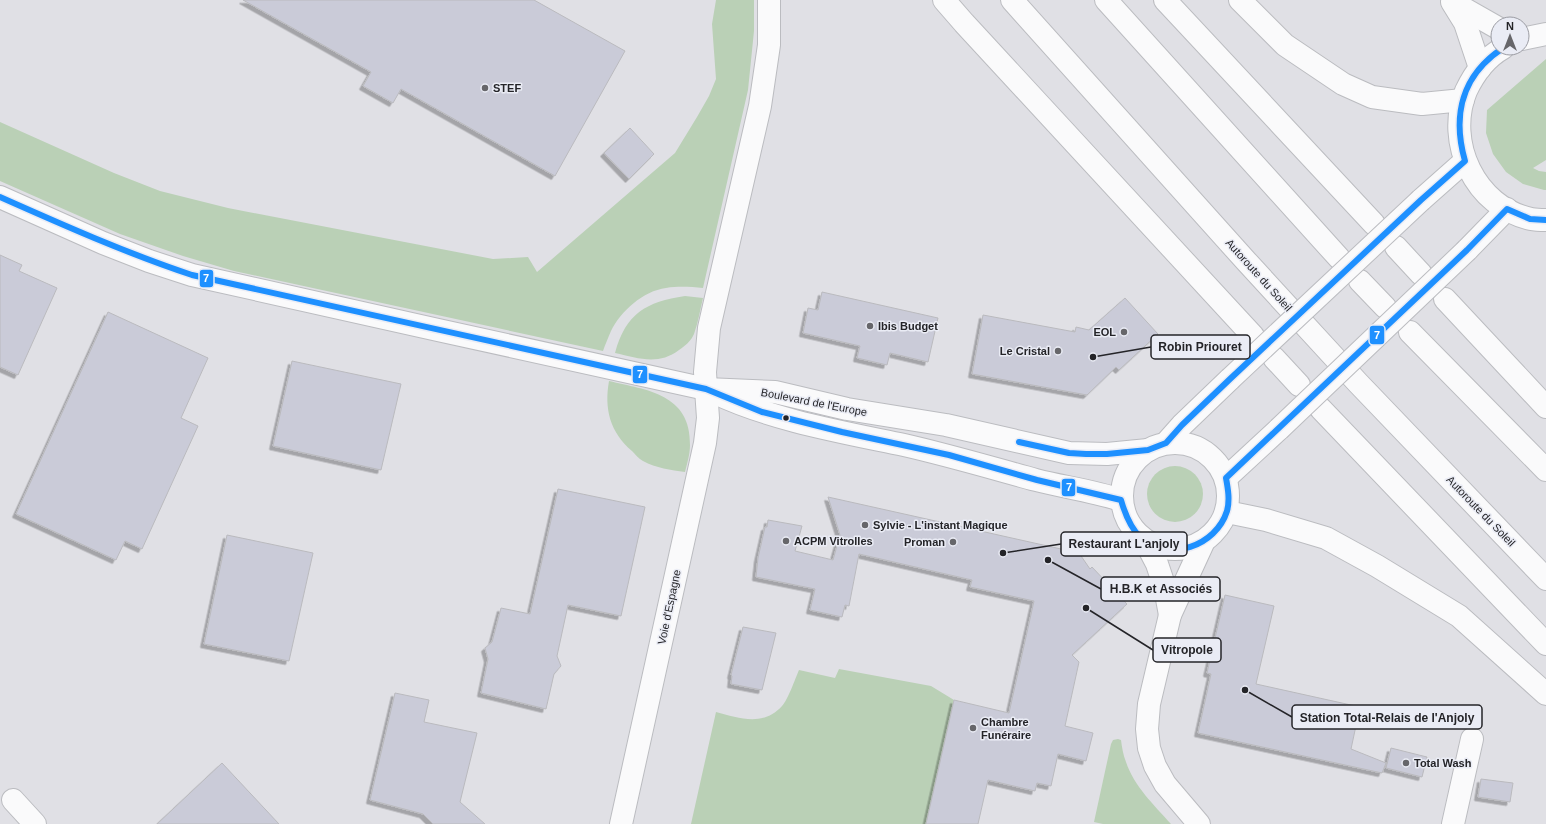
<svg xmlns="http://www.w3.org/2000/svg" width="1546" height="824" viewBox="0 0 1546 824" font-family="Helvetica,sans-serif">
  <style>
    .green { fill: #bad0b6 }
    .building { fill: #cacbd8; stroke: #bababe; filter: url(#shadow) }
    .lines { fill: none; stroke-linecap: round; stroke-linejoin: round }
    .minor-casing { stroke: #bbbcc0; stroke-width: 24 }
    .major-casing { stroke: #bbbcc0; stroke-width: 24 }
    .highway-casing { stroke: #bbbcc0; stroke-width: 24 }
    .minor { stroke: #fafafb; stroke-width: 22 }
    .major { stroke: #fafafb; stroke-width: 22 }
    .highway { stroke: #fafafb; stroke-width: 22 }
    .minor-bridge-casing { stroke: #bbbcc0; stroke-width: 24; stroke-linecap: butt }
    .minor-bridge { stroke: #fafafb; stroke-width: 22 }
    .bus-1-casing { stroke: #eaecf5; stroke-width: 9 }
    .bus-1 { stroke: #1e90ff; stroke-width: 6 }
    .poi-dot { fill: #66666a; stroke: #eaecf5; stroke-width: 1.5 }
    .bus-dot { fill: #242428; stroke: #eaecf5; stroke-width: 1.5 }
    .labels { text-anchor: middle; stroke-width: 3; stroke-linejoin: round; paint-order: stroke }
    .poi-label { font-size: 11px; font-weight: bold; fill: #242428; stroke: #eaecf5; text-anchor: start }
    .street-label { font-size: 11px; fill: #242428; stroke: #eaecf5 }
    .leader { fill: none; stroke: #242428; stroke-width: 1.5 }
    .callout-dot { fill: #242428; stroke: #eaecf5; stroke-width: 1.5 }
    .callout { fill: #eaecf5; stroke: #242428; stroke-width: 1.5 }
    .callout-label { font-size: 12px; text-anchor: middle; font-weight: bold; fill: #242428 }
    .line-badge { stroke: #eaecf5; stroke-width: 1.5 }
    .badge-label { font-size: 11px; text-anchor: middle; font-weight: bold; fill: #fff }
  </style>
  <defs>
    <filter id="shadow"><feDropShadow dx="-3.5" dy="3.5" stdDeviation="0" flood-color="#0004"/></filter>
  </defs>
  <rect width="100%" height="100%" fill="#e0e0e5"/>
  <g class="green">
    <path d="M716,0h38v31l-6,59 -45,198c-12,-1 -24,-2 -37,0 -23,3 -45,23 -55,43 -3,7 -6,14 -8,20l-369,-80 -51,-15 -63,-22 -120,-53v-59l114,51 46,18 68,17 265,51 35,-2 9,15 138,-119 22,-36 12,-21 7,-17 -4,-55z"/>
    <polygon points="1546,59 1546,160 1533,168 1539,171 1546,172 1546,190 1544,190 1523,184 1506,172 1493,154 1486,133 1487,110"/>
    <path d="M685,296l18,2c-3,12 -5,25 -9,36 -3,7 -9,12 -15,16 -21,16 -41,8 -64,3 11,-40 31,-51 70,-57z"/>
    <path d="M609,381c38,9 82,13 81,64 0,9 -3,19 -5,27 -14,-2 -29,-4 -42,-11 -4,-2 -8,-7 -11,-10 -22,-19 -28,-42 -23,-70z"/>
    <circle cx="1175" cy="494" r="28"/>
    <path d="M839,669l92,17 23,14 -28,124h-235l25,-112c23,6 47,15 66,-6 6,-6 13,-27 17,-36l36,8z"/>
    <path d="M1118,739l3,1c1,7 2,15 5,22 8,24 28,43 45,62h-68l-9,-2 17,-78 2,-4z"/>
  </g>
  <g class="building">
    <polygon points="243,0 534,0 625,51 555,176 401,89 393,103 363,86 371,72"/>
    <polygon points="630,128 654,154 629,179 604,153"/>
    <polygon points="0,255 22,265 19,271 57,288 18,375 0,367"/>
    <polygon points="822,292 938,318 928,362 890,353 887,365 857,358 860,346 803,333 808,308 818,310"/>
    <polygon points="1125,298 1158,334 1119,370 1116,367 1087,395 972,374 983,315 1075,332 1076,327 1089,330"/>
    <polygon points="108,312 208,358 181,418 198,426 142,549 125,541 116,560 16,514"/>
    <polygon points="292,361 401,384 381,470 273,446"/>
    <polygon points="558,489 645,507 621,616 568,605 557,656 561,666 554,674 546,709 481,693 488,659 485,648 492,642 501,608 530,614"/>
    <polygon points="828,497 1079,553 1090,569 1092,567 1127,604 1072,655 1079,662 1065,726 1093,733 1086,761 1058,754 1051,786 1037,783 1035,791 988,780 978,824 926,824 954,700 1009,713 1034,601 970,587 972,580 859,554 849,606 845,605 842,617 810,610 815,589 756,577 758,558 765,527 767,527 768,520 802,526 795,551 833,560 840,535"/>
    <polygon points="227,535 313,553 289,661 204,644"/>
    <polygon points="1225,595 1274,606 1256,684 1360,707 1351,749 1386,763 1382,773 1198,733 1211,674 1207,673"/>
    <polygon points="743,627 776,633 762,690 731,684 732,676 731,675"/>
    <polygon points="395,693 429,700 424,722 477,733 460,802 485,824 433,824 423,814 370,800"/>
    <polygon points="1391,748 1427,757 1422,777 1386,768"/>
    <polygon points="222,763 279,824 157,824"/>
    <polygon points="1481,779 1513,783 1510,802 1478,797"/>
  </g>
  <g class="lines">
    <defs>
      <g id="minor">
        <polyline points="1452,2 1465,23 1480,68"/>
        <polyline points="1454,3 1498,28"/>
        <polyline points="1522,39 1546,34"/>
        <path d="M1503,48c-16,9 -29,26 -37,43 -21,51 9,116 65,128 5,1 10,1 15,1"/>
        <polyline points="0,197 103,243 149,261 192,275 438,330 706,389 775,392 847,409 946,425 1069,453 1107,454 1148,450"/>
        <polyline points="1421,200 1465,161"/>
        <polyline points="1467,250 1507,209"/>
        <path d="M715,393c57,27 127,39 189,52 44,10 88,23 132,35 28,7 57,11 85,20"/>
        <circle cx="1175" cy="496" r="53"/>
        <polyline points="1166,443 1182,425 1230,379"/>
        <polyline points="1226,478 1279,429"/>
        <polyline points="1145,541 1157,564 1165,588 1170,615"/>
        <polyline points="13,800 35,824"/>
        <polyline points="621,824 705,443 708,418 706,389"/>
        <polyline points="1199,824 1165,784 1155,766 1149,748 1147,729 1149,704 1170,615 1204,541"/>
        <polyline points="1453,824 1472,739"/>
      </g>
      <g id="major">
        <polyline points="944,0 964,23 1253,336"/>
        <polyline points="1165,0 1374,224"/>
        <polyline points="1240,0 1285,45 1343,84 1372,97 1422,104 1463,100"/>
        <polyline points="1396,247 1421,274"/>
        <polyline points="1445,299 1546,407"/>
        <polyline points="1274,358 1299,385"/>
        <polyline points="706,389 705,372 709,328 760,106 769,45 769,0"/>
        <polyline points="1321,409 1546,644"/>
        <polyline points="1227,512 1266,520 1326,538 1377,566 1459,616 1546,694"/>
      </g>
      <g id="highway">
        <polyline points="1012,0 1246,261 1358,383 1546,579"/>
        <polyline points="1106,0 1339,258"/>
        <polyline points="1360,281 1385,307"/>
        <polyline points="1410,332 1546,470"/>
      </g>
    </defs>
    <use href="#minor" class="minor-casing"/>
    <use href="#major" class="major-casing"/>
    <use href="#highway" class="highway-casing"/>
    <use href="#minor" class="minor"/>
    <use href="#major" class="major"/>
    <use href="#highway" class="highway"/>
    <defs>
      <g id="minor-bridge">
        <polyline points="1230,379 1421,200"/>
        <polyline points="1279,429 1467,250"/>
      </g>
    </defs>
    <use href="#minor-bridge" class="minor-bridge-casing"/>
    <use href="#minor-bridge" class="minor-bridge"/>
    <defs>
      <g id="bus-1">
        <path d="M0,197c63,28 126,56 192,78l514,114 56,23 80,20 107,23 88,25 84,20c4,14 9,27 19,37 29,26 76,9 87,-26 3,-11 1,-22 -1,-33l241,-228 40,-41 23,10 16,1"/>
        <path d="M1019,442l50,11 17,1h21l41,-4 18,-7 16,-18 48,-46 191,-179 44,-39c-13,-46 -3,-86 38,-113"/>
      </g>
    </defs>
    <use href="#bus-1" class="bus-1-casing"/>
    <use href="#bus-1" class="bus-1"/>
  </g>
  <g class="poi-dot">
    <circle cx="485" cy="88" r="4"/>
    <circle cx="870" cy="326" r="4"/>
    <circle cx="1124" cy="332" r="4"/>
    <circle cx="1058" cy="351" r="4"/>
    <circle cx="865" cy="525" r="4"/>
    <circle cx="786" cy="541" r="4"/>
    <circle cx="953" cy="542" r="4"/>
    <circle cx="973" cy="728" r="4"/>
    <circle cx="1406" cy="763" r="4"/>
  </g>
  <circle class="bus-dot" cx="786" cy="418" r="3.5"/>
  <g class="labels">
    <g class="poi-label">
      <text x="493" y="92">STEF</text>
      <text x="878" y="330">Ibis Budget</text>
      <text x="1116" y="336" text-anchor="end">EOL</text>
      <text x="1050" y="355" text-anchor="end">Le Cristal</text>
      <text x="873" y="529">Sylvie - L'instant Magique</text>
      <text x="794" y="545">ACPM Vitrolles</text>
      <text x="945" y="546" text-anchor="end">Proman</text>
      <text x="981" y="726">Chambre<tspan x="981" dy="13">Funéraire</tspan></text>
      <text x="1414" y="767">Total Wash</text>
    </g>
    <g class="street-label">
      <text transform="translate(1259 275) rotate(48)" y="4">Autoroute du Soleil</text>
      <text transform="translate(814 402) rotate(11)" y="4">Boulevard de l'Europe</text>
      <text transform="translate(1481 511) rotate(46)" y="4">Autoroute du Soleil</text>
      <text transform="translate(669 607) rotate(-78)" y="4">Voie d'Espagne</text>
    </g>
  </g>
  <path class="leader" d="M1093 357L1151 347M1003 553L1061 544M1048 560L1101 589M1086 608L1153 650M1245 690L1292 717"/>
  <g class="callout-dot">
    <circle cx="1093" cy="357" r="4"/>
    <circle cx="1003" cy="553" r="4"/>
    <circle cx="1048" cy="560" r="4"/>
    <circle cx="1086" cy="608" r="4"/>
    <circle cx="1245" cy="690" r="4"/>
  </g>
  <g class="callout">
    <rect x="1151" y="335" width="99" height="24" rx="4"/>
    <rect x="1061" y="532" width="126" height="24" rx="4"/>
    <rect x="1101" y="577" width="119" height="24" rx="4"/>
    <rect x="1153" y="638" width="68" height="24" rx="4"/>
    <rect x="1292" y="705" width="190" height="24" rx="4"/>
  </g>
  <g class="callout-label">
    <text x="1200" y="351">Robin Priouret</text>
    <text x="1124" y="548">Restaurant L'anjoly</text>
    <text x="1161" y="593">H.B.K et Associés</text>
    <text x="1187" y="654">Vitropole</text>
    <text x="1387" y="722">Station Total-Relais de l'Anjoly</text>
  </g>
  <g class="line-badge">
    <rect x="199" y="269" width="15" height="19" rx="4" fill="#1e90ff"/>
    <rect x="1369" y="325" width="16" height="20" rx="4" fill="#1e90ff"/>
    <rect x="632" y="365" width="16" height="19" rx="4" fill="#1e90ff"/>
    <rect x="1061" y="478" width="15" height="19" rx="4" fill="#1e90ff"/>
  </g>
  <g class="badge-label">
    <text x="206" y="282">7</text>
    <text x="1377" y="339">7</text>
    <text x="640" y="378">7</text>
    <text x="1069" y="491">7</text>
  </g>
  <g transform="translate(1510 36)"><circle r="19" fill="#eaecf5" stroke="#9b9ca3"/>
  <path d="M0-3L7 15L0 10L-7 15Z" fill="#66666a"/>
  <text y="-6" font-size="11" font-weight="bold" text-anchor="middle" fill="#242428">N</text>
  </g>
</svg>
